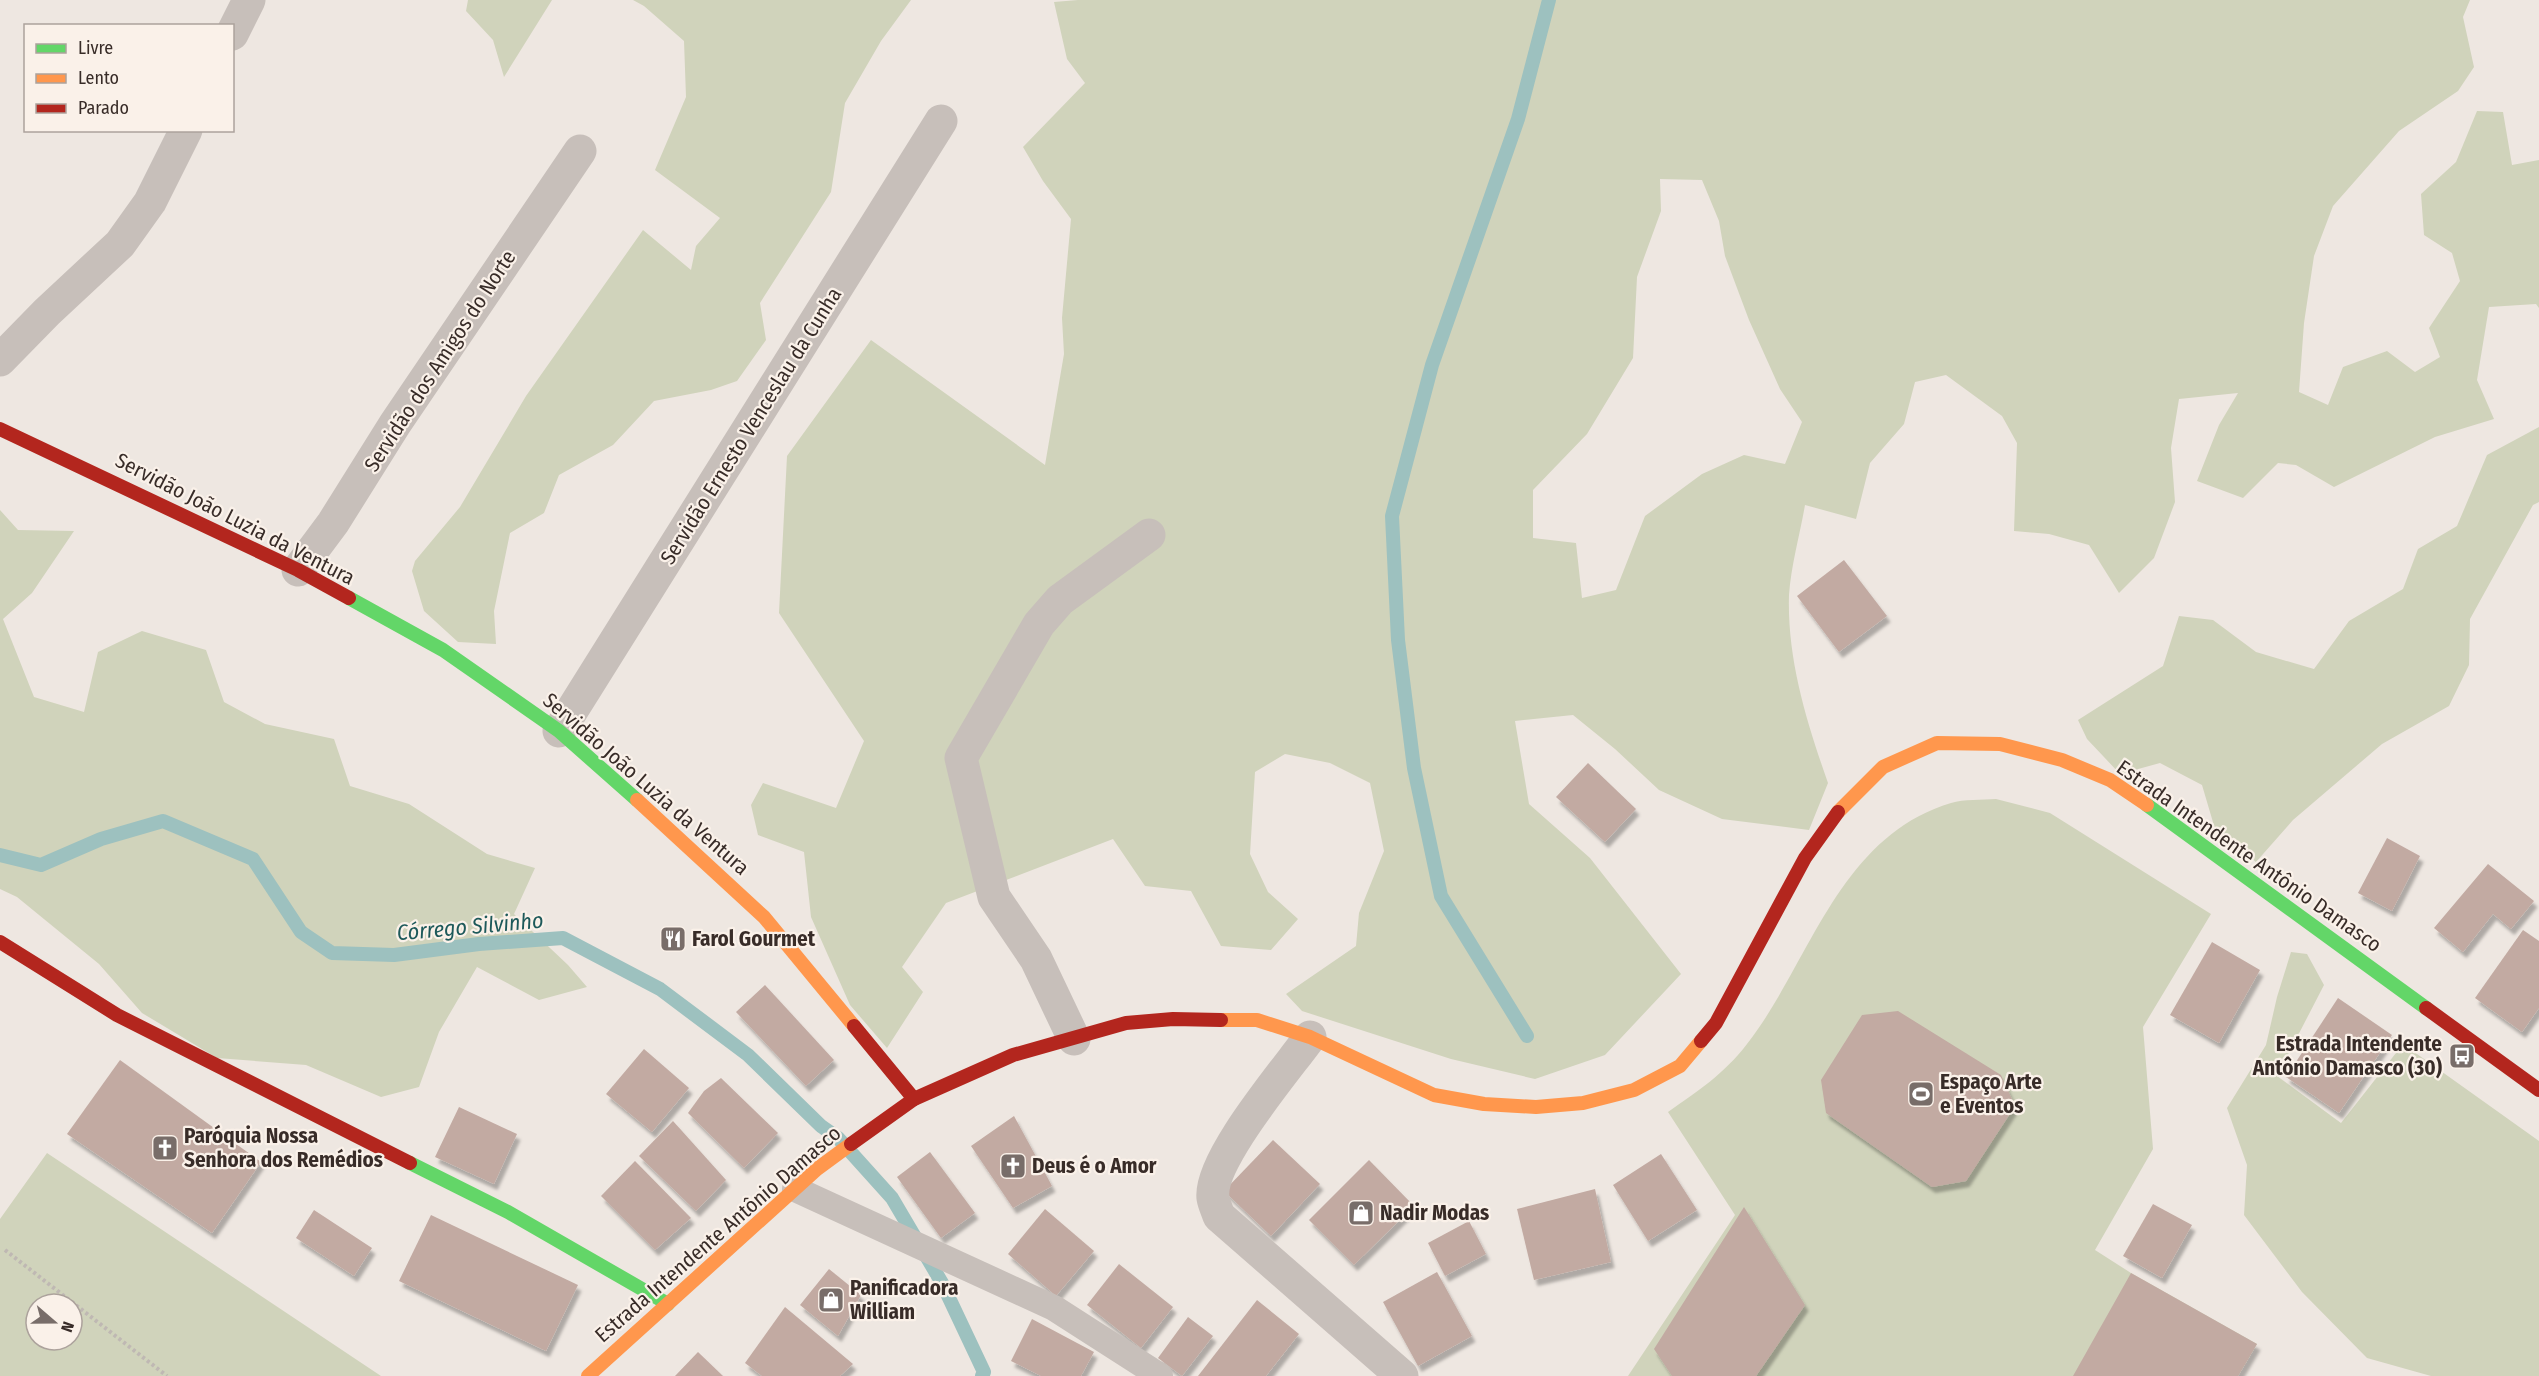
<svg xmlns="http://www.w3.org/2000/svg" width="2539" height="1376" viewBox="0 0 2539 1376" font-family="'Fira Sans Condensed',sans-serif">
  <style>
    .green { fill: #d0d3bb; fill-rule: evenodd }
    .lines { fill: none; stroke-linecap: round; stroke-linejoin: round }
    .stream { stroke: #9dc1bf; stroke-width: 14 }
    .building { fill: #c2aaa2; filter: url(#shadow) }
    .path { stroke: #bfb8b3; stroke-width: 4; stroke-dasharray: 3 3; stroke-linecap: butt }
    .lane { stroke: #c7bfba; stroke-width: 26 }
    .street { stroke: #c7bfba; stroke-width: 33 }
    .fast { stroke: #63d668; stroke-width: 14 }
    .slow { stroke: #ff974d; stroke-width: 14 }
    .jam { stroke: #b3261e; stroke-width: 14 }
    .labels { text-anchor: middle; stroke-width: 4.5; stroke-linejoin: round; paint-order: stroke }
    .street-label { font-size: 21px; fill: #382c28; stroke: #faf1e9 }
    .poi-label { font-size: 21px; font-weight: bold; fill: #382c28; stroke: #faf1e9; text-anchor: start }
    .water-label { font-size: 22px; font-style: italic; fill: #1d595a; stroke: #faf1e9 }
  </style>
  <defs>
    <filter id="shadow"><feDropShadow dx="3.5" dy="6" stdDeviation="1.5" flood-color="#0004"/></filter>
  </defs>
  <rect width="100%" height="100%" fill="#eee7e1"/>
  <g class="green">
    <polygon points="468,0 552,0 504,77 493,40 466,11"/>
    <polygon points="633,0 911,0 881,41 845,103 831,192 760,303 766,340 737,381 711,390 654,401 613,445 559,475 544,513 510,533 494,611 496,644 458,642 424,611 412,571 415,561 460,507 526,396 643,230 691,270 696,246 720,218 655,170 686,97 684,41 644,6"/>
    <path d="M1078,0h1392l-7,17 11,50 -16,24 -59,40 -66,75 -19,50 -10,67 -5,69 29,13 15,-38 44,-16 28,21 25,-15 -11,-29 31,-47 -8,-28 -28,-18 -3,-41 35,-32 21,-51 26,1 9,53 27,-5v148l-3,-4 -47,3 -12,73 17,39 -59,18 -101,50 -38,-22 -18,-2 -35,35 -46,-17 22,-56 19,-32 -59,6 -8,49 4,54 -21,56 -35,35 -30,-48 -40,-11 -35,-3 3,-88 -15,-27 -56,-41 -31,7 -11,42 -34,39 -14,56 -51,-14c-5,29 -14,61 -16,90 -2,65 18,128 39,188l-19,47 -87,-11 -63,-29 -44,-41 -42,-34 -58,6 14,83 61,54 91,116 -76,81 -70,24 -84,-20 -149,-48 -16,-17 70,-48 3,-33 25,-62 -14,-68 -40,-20 -45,-9 -30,18 -5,82 18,38 30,27 -27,31 -50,-4 -30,-55 -46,-5 -32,-47 -167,64 -44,64 21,25 -36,56 -37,-43 -39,-88 -7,-65 -46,-17 -7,-30 12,-22 73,25 28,-67 -85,-128 8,-157 84,-116 174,125 19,-111 -2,-36 9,-99 -28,-38 -20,-34 62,-64 -18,-24 -13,-57zM1660,179l42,1 17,41 6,35 24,64 31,69 22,33 -17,42 -41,-9 -42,19 -57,42 -29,74 -34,8 -6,-55 -43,-5v-48l54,-56 46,-76 4,-81 24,-66z"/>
    <polygon points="2539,427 2539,502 2533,505 2470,619 2469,665 2449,706 2382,744 2293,820 2256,862 2215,829 2202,785 2160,763 2120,774 2087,739 2078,720 2163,666 2179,616 2213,620 2256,652 2314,669 2349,621 2403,589 2418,549 2457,526 2487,455"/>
    <polygon points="0,510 18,530 74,531 32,593 3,619 34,697 84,712 98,652 142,631 206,650 224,702 265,724 334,739 350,786 409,804 487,854 535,868 514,914 568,965 587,987 539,1000 477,967 439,1032 419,1087 381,1097 306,1065 217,1058 142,1013 99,964 17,897 0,889"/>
    <path d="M1996,799l54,14 161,101 -68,113 10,122 -58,101 36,23 126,71 -19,32h-610l107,-161 -67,-103c31,-22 55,-37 79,-68 64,-82 91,-207 204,-241 13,-4 31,-3 45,-4z"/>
    <polygon points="2291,952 2307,954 2324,985 2277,1076 2341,1123 2403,1044 2539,1141 2539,1376 2431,1376 2367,1358 2302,1292 2244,1215 2247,1165 2227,1108 2266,1045 2277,997"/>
    <path d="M47,1153l334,223h-381v-157zM36,1304h36v36h-36z"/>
  </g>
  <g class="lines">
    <g class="stream">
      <polyline points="0,855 41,865 101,839 163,821 253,859 301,932 332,953 394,955 479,944 563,938 660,989 748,1055 821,1126 838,1138 892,1198 942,1283 984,1372 982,1376"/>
      <polyline points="1527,1036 1441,896 1414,768 1398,640 1392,516 1432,365 1518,119 1549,0"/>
    </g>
  </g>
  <g class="building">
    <polygon points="1844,560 1887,616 1839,652 1797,596"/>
    <polygon points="1588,763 1636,809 1605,842 1556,797"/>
    <polygon points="2387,838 2420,856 2392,911 2358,893"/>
    <polygon points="2488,864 2534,901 2511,929 2493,914 2463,952 2434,928"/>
    <polygon points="2523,930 2539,941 2539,1008 2522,1032 2475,998"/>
    <polygon points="2212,942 2260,970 2219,1043 2170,1015"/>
    <polygon points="765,985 834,1060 806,1086 736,1012"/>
    <polygon points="2338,998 2392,1035 2339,1113 2286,1077"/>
    <polygon points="1898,1011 2001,1075 2015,1106 1966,1181 1932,1187 1826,1113 1821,1080 1862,1015"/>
    <polygon points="644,1049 689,1088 652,1132 606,1094"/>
    <polygon points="120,1060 261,1162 212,1233 67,1134"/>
    <polygon points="721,1078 778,1133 744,1168 688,1113 704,1091"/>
    <polygon points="459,1107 517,1134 494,1184 435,1157"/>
    <polygon points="1014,1116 1052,1186 1013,1208 971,1146"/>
    <polygon points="673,1121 726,1180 696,1211 639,1156"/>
    <polygon points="1273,1140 1320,1184 1271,1236 1224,1191"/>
    <polygon points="930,1152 975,1213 941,1238 897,1177"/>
    <polygon points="1661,1154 1697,1210 1648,1241 1613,1185"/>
    <polygon points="1369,1160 1414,1206 1354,1265 1309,1220"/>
    <polygon points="635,1161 691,1218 655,1250 601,1196"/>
    <polygon points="1595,1189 1611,1262 1534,1280 1517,1209"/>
    <polygon points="2153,1204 2192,1225 2162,1278 2123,1256"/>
    <polygon points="1744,1207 1805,1305 1756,1376 1672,1376 1654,1349"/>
    <polygon points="1045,1209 1094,1251 1056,1296 1008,1254"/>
    <polygon points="314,1210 372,1248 354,1276 296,1238"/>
    <polygon points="431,1215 578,1285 546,1351 399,1281"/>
    <polygon points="1469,1221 1486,1254 1445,1276 1428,1243"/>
    <polygon points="1119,1264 1173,1307 1141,1348 1087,1305"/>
    <polygon points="829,1269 861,1295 838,1336 800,1305"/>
    <polygon points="1437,1272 1472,1336 1418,1366 1383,1302"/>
    <polygon points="2131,1273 2257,1344 2238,1376 2073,1376"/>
    <polygon points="1257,1300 1299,1334 1266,1376 1198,1376"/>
    <polygon points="785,1307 853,1364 840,1376 762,1376 745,1363"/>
    <polygon points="1188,1317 1213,1336 1182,1376 1158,1358"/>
    <polygon points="1032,1319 1094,1352 1081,1376 1041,1376 1011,1361"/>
    <polygon points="698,1352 723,1376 675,1376"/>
  </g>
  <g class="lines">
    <polyline class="path" points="5,1250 167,1376"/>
    <polyline class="lane" points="795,1189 1054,1308 1160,1376"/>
    <g class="street">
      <polyline points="232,34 249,0"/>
      <polyline points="0,360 47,312 120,244 150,202 186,130"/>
      <polyline points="298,570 333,523 395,424 580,151"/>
      <polyline points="559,731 941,121"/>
      <path d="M1310,1037c-23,32 -102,124 -97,161 1,6 4,12 6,18l183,160"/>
      <polyline points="1074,1039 1036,959 994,897 961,758 1039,624 1060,600 1149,535"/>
    </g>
    <g class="fast">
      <polyline points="349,598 443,650 559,731 637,800"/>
      <polyline points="2147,805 2426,1008"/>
      <polyline points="410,1163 508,1212 668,1304"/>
    </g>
    <g class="slow">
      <polyline points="637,800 764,917 854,1026"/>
      <polyline points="1838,812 1883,767 1937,743 2000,744 2062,760 2110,780 2147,805"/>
      <polyline points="1221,1020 1257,1020 1310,1037 1434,1095 1484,1104 1536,1107 1583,1103 1634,1090 1680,1066 1701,1041"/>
      <polyline points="588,1376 817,1169 851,1144"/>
    </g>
    <g class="jam">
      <polyline points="0,429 298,570 349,598"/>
      <polyline points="0,942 117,1015 410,1163"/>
      <polyline points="2426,1008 2539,1090"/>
      <polyline points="854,1026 914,1099"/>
      <polyline points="1701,1041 1716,1023 1805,858 1838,812"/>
      <polyline points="851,1144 914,1099 1013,1055 1126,1023 1173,1019 1221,1020"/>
    </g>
  </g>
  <defs>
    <symbol id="restaurant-square" viewBox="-11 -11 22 22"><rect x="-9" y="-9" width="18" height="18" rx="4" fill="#786d69" stroke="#faf1e9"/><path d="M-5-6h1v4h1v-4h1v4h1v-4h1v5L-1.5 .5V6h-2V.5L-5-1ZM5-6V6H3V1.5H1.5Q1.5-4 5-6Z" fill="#fff"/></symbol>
    <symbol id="bus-square" viewBox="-11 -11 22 22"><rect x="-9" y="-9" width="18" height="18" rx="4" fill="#786d69" stroke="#faf1e9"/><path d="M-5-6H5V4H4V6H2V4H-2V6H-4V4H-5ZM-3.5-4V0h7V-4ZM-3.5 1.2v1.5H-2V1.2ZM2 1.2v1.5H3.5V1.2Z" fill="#fff"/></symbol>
    <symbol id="stadium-square" viewBox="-11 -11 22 22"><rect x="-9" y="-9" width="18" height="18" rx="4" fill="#786d69" stroke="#faf1e9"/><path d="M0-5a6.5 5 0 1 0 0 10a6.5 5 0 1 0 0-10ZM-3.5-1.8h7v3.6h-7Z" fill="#fff"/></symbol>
    <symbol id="church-square" viewBox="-11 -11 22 22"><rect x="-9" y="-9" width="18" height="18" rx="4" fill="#786d69" stroke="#faf1e9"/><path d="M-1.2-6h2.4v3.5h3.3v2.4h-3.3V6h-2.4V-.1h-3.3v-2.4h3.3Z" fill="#fff"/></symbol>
    <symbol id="shop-square" viewBox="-11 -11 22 22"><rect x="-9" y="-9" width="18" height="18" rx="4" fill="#786d69" stroke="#faf1e9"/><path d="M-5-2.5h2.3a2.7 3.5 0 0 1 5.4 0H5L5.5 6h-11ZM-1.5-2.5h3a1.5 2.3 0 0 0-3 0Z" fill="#fff"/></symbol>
  </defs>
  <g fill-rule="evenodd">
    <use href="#restaurant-square" x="658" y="924" width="30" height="30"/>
    <use href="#bus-square" x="2447" y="1041" width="30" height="30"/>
    <use href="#stadium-square" x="1906" y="1079" width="30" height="30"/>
    <use href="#church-square" x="150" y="1133" width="30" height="30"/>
    <use href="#church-square" x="998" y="1151" width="30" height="30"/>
    <use href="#shop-square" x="1346" y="1198" width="30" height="30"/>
    <use href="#shop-square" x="816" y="1285" width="30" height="30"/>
  </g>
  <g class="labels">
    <g class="street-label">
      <text transform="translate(440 361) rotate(-57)" y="7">Servidão dos Amigos do Norte</text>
      <text transform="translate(751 426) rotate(-58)" y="7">Servidão Ernesto Venceslau da Cunha</text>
      <text transform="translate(235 519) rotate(27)" y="7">Servidão João Luzia da Ventura</text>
      <text transform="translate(646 784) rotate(41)" y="7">Servidão João Luzia da Ventura</text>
      <text transform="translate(2249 856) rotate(35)" y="7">Estrada Intendente Antônio Damasco</text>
      <text transform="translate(718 1234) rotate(-41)" y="7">Estrada Intendente Antônio Damasco</text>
    </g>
    <g class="poi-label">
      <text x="692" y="946">Farol Gourmet</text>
      <text x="2442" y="1051" text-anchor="end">Estrada Intendente<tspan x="2442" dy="24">Antônio Damasco (30)</tspan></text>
      <text x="1940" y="1089">Espaço Arte<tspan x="1940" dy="24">e Eventos</tspan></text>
      <text x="184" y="1143">Paróquia Nossa<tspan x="184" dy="24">Senhora dos Remédios</tspan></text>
      <text x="1032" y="1173">Deus é o Amor</text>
      <text x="1380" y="1220">Nadir Modas</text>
      <text x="850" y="1295">Panificadora<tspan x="850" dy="24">William</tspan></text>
    </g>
    <g class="water-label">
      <text transform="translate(470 926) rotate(-5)" y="8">Córrego Silvinho</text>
    </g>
  </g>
  <rect x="24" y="24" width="210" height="108" fill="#faf1e9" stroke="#aca29c" stroke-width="1.5"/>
  <rect x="36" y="44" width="30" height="9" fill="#63d668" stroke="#aca29c" stroke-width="1.5"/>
  <text x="78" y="54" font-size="18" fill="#382c28">Livre</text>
  <rect x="36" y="74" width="30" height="9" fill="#ff974d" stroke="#aca29c" stroke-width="1.5"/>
  <text x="78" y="84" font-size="18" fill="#382c28">Lento</text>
  <rect x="36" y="104" width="30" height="9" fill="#b3261e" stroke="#aca29c" stroke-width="1.5"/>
  <text x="78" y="114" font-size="18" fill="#382c28">Parado</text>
  <g transform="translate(54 1322) rotate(110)"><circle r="28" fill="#faf1e9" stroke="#aca29c" stroke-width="1.5"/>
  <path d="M0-4.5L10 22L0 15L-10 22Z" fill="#786d69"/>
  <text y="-9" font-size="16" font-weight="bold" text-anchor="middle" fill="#382c28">N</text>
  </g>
</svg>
